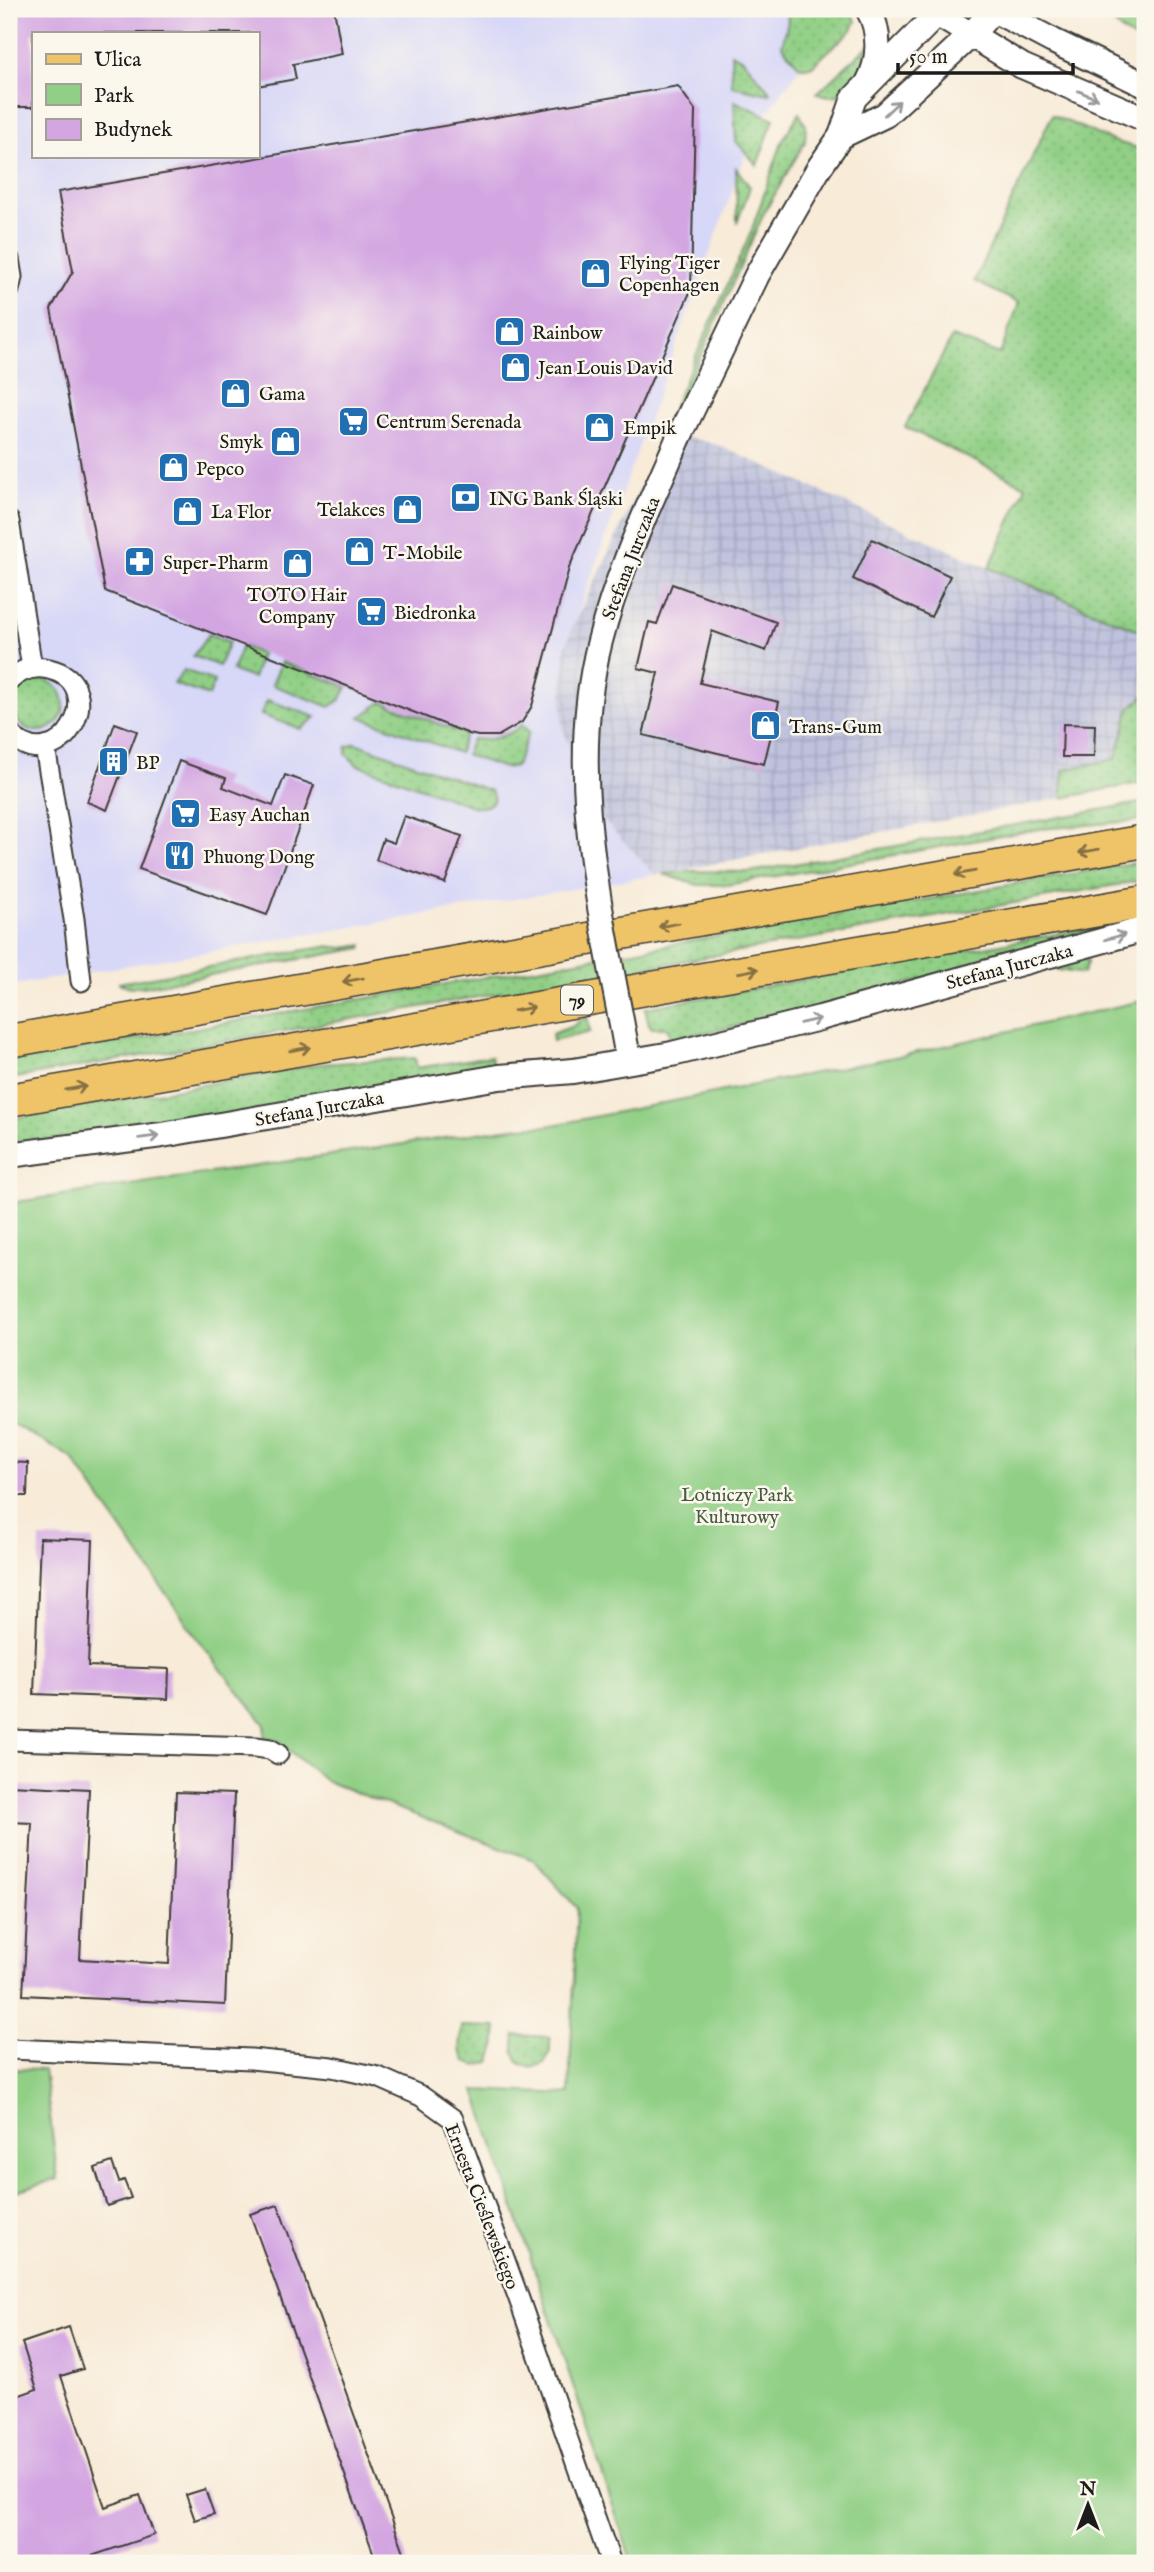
<svg xmlns="http://www.w3.org/2000/svg" width="1154" height="2572" viewBox="0 0 1154 2572" font-family="'IM FELL English',serif">
  <style>
    .built { fill: #d7d7f8; fill-rule: evenodd }
    .industrial { fill: url(#industrial-grid) }
    .grass { fill: url(#grass-dots); stroke: #567650; stroke-width: 2 }
    .park { fill: #90cf85; stroke: #567650; stroke-width: 2 }
    .building { fill: #d3a6e2 }
    .lines { fill: none; stroke-linecap: round; stroke-linejoin: round }
    .minor-casing { stroke: #3d3b38; stroke-width: 23 }
    .tertiary-casing { stroke: #3d3b38; stroke-width: 28 }
    .primary-casing { stroke: #3d3b38; stroke-width: 35 }
    .minor { stroke: #fff; stroke-width: 19 }
    .tertiary { stroke: #fff; stroke-width: 24 }
    .primary { stroke: #efc469; stroke-width: 32 }
    .tertiary-bridge-casing { stroke: #3d3b38; stroke-width: 28; stroke-linecap: butt }
    .tertiary-bridge { stroke: #fff; stroke-width: 24 }
    .oneway { stroke: #999 }
    .oneway2 { stroke: #867042 }
    .labels { text-anchor: middle; stroke-width: 5; stroke-linejoin: round; paint-order: stroke }
    .shield { fill: #fbf7ec; stroke: #5f5e5a; stroke-width: 2 }
    .shield-label { font-size: 18px; font-weight: bold; fill: #1c1c1c }
    .poi-label { font-size: 19px; fill: #1c1c1c; stroke: #fbf7ec; text-anchor: start }
    .street-label { font-size: 19px; fill: #1c1c1c; stroke: #fbf7ec }
    .park-label { font-size: 19px; fill: #455b41; stroke: #fbf7ec }
  </style>
  <defs>
    <pattern id="industrial-grid" width="8" height="8" patternUnits="userSpaceOnUse" patternTransform="scale(1.75)"><rect width="8" height="8" fill="#bfc2dd"/><path d="M0 4h8M4 0v8" fill="none" stroke="#a4a6bd"/></pattern>
    <pattern id="grass-dots" width="8" height="8" patternUnits="userSpaceOnUse" patternTransform="scale(1.75)"><rect width="8" height="8" fill="#90cf85"/><path d="M2 2h.1M6 6h.1" fill="none" stroke="#7cb172" stroke-width="1.8" stroke-linecap="round"/></pattern>
  </defs>
  <rect width="100%" height="100%" fill="#fbf7ec"/>
  <filter id="ink" filterUnits="userSpaceOnUse"><feTurbulence type="fractalNoise" baseFrequency=".0143" numOctaves="2"/><feDisplacementMap in="SourceGraphic" scale="14" xChannelSelector="R" yChannelSelector="G"/><feConvolveMatrix kernelMatrix="1 2 1 2 8 2 1 2 1" color-interpolation-filters="sRGB"/></filter>
  <filter id="wash" filterUnits="userSpaceOnUse"><feTurbulence type="fractalNoise" baseFrequency=".00686" numOctaves="4" result="noise"/><feDisplacementMap in="SourceGraphic" scale="28" xChannelSelector="R" yChannelSelector="G"/><feGaussianBlur stdDeviation="1.57" result="paint"/><feColorMatrix in="noise" values="0 0 0 0 0 0 0 0 0 0 0 0 0 0 0 0 0 1.4 0 .05"/><feComposite in="paint" operator="in"/></filter>
  <g filter="url(#wash)">
    <rect width="100%" height="100%" fill="#f8ebd8"/>
    <path class="built" d="M9,9h806l-9,51 -51,69 -190,520 32,164 58,62 -646,111zM33,33h224v123h-224z"/>
    <polygon class="industrial" points="667,432 718,445 989,568 1145,633 1145,695 1130,708 1116,759 1064,770 1062,798 655,875 597,813 562,728 562,697 565,649 572,628"/>
    <g class="grass">
      <polygon points="786,9 848,9 856,21 852,30 811,67 800,67 782,46 788,21"/>
      <polygon points="1100,9 1145,9 1145,45 1123,32"/>
      <path d="M868,46c-5,27 -16,60 -51,47z"/>
      <polygon points="731,53 743,59 770,92 769,94 732,86"/>
      <polygon points="734,101 774,119 757,165 736,141"/>
      <polygon points="799,113 806,125 805,142 764,213 667,432 663,430 751,232 782,142"/>
      <polygon points="1052,115 1113,141 1145,150 1145,633 989,568 1026,486 905,427 952,337 1000,354 1019,303 974,281"/>
      <polygon points="736,168 750,187 737,223"/>
      <polygon points="209,634 229,642 219,666 193,656"/>
      <polygon points="242,646 261,654 253,678 232,671"/>
      <polygon points="281,662 347,687 340,700 330,707 272,685"/>
      <polygon points="184,670 214,681 209,696 174,684"/>
      <circle cx="38" cy="705" r="26"/>
      <polygon points="1145,695 1145,782 1062,798 1063,770 1116,759 1130,708"/>
      <polygon points="267,700 316,717 301,729 261,715"/>
      <polygon points="382,702 465,734 459,753 360,717"/>
      <path d="M522,725l7,7 -13,34 -12,2 -38,-13 6,-16c20,2 35,-2 50,-14z"/>
      <path d="M355,743l136,48 3,8c-4,8 -10,8 -19,8l-118,-42 -11,-11 1,-8z"/>
      <polygon points="1145,802 1145,820 1040,829 727,885 698,885 663,874 692,871 749,872"/>
      <polygon points="1145,861 1145,880 9,1079 9,1061"/>
      <polygon points="1095,927 1099,929 801,1014 670,1039 668,1028 652,1028 649,1024 645,1008"/>
      <polygon points="363,945 362,948 143,987 130,987 118,983 328,946 343,948"/>
      <polygon points="1082,958 1088,961 1083,974 1046,968"/>
      <polygon points="587,1015 590,1032 553,1041 552,1034 573,1026"/>
      <polygon points="491,1056 493,1068 215,1118 9,1146 9,1119 321,1064 415,1058 417,1068"/>
      <polygon points="462,2026 497,2027 495,2049 490,2062 477,2066 465,2061 460,2049"/>
      <polygon points="515,2035 550,2037 550,2051 544,2063 532,2068 519,2063 514,2050"/>
    </g>
    <g class="park">
      <polygon points="1145,1000 1145,2563 632,2563 475,2090 569,2094 577,1908 534,1860 326,1781 275,1739 264,1738 265,1725 198,1640 72,1458 9,1422 9,1203 518,1127 548,1126 905,1055"/>
      <polygon points="9,2069 44,2070 58,2179 9,2193"/>
    </g>
    <g id="blocks">
      <g class="building">
        <polygon points="9,9 334,9 342,54 293,64 296,79 257,86 257,33 33,33 33,107 9,107"/>
        <polygon points="678,86 695,110 691,290 569,568 532,706 522,722 498,736 478,736 469,734 105,591 51,309 73,271 58,192"/>
        <polygon points="872,539 950,576 931,617 853,579"/>
        <polygon points="672,584 776,622 766,651 712,631 700,683 779,702 764,764 643,735 658,673 638,668 649,622 657,624"/>
        <polygon points="115,723 137,731 107,810 87,802"/>
        <polygon points="1063,724 1095,725 1094,757 1062,757"/>
        <polygon points="179,761 226,778 223,787 273,806 285,775 314,785 267,915 139,869"/>
        <polygon points="404,816 462,836 445,883 376,860 383,839 394,843"/>
        <polygon points="9,1462 28,1463 27,1496 9,1496"/>
        <polygon points="40,1538 93,1540 88,1666 169,1669 168,1699 34,1694"/>
        <polygon points="9,1785 89,1789 80,1959 169,1964 176,1792 234,1794 225,2005 23,1995 32,1823 9,1822"/>
        <polygon points="112,2162 119,2182 124,2180 131,2198 107,2206 95,2168"/>
        <polygon points="278,2205 384,2497 408,2563 377,2563 250,2214"/>
        <polygon points="69,2327 83,2369 61,2376 105,2507 140,2495 154,2535 71,2563 9,2563 9,2399 37,2389 22,2343"/>
        <polygon points="205,2489 214,2514 195,2520 186,2495"/>
      </g>
    </g>
  </g>
  <g filter="url(#ink)">
    <use href="#blocks" fill-opacity="0" stroke="#3d3b38" stroke-width="2"/>
    <g class="lines">
      <defs>
        <g id="minor">
          <polyline points="9,259 12,277 9,290"/>
          <polyline points="9,521 32,668"/>
          <path d="M9,681c11,-11 24,-16 40,-12 65,15 10,116 -40,64"/>
          <polyline points="45,747 74,919 81,981"/>
          <polyline points="9,1740 256,1747 270,1749 278,1754"/>
          <polyline points="9,2049 251,2059 332,2067 378,2077 421,2096 453,2119 519,2299 611,2563"/>
        </g>
        <g id="tertiary">
          <path d="M868,9c13,22 12,52 0,74"/>
          <polyline points="929,9 1022,66 1145,119"/>
          <polyline points="992,9 1053,41 1145,85"/>
          <polyline points="841,136 885,115 971,35 994,9"/>
          <polyline points="679,437 757,275 819,168 841,136 854,98 942,9"/>
          <polyline points="9,1155 162,1135 499,1077 573,1071 672,1054 820,1018 1145,929"/>
        </g>
        <g id="primary">
          <polyline points="9,1041 1145,841"/>
          <polyline points="9,1100 1145,902"/>
        </g>
      </defs>
      <use href="#minor" class="minor-casing"/>
      <use href="#tertiary" class="tertiary-casing"/>
      <use href="#primary" class="primary-casing"/>
      <use href="#minor" class="minor"/>
      <use href="#tertiary" class="tertiary"/>
      <use href="#primary" class="primary"/>
      <defs>
        <path id="tertiary-bridge" d="M626,1047c-24,-134 -61,-271 -26,-406 18,-71 50,-137 79,-204"/>
      </defs>
      <use href="#tertiary-bridge" class="tertiary-bridge-casing"/>
      <use href="#tertiary-bridge" class="tertiary-bridge"/>
    </g>
    <defs><path id="oneway-shaft" d="M-6 0H5M1.5-3L5.5 0L1.5 3" fill="none" stroke-width="1.6" stroke-linecap="round" stroke-linejoin="round" transform="scale(1.75)"/></defs>
    <g class="oneway">
      <use href="#oneway-shaft" transform="translate(1088 95) rotate(23)"/>
      <use href="#oneway-shaft" transform="translate(892 108) rotate(-43)"/>
      <use href="#oneway-shaft" transform="translate(1115 937) rotate(-15)"/>
      <use href="#oneway-shaft" transform="translate(810 1021) rotate(-13)"/>
      <use href="#oneway-shaft" transform="translate(149 1137) rotate(-7)"/>
    </g>
    <g class="oneway2">
      <use href="#oneway-shaft" transform="translate(1089 851) rotate(170)"/>
      <use href="#oneway-shaft" transform="translate(965 873) rotate(170)"/>
      <use href="#oneway-shaft" transform="translate(669 925) rotate(170)"/>
      <use href="#oneway-shaft" transform="translate(748 971) rotate(-10)"/>
      <use href="#oneway-shaft" transform="translate(353 980) rotate(170)"/>
      <use href="#oneway-shaft" transform="translate(524 1009) rotate(-10)"/>
      <use href="#oneway-shaft" transform="translate(300 1049) rotate(-10)"/>
      <use href="#oneway-shaft" transform="translate(76 1088) rotate(-10)"/>
    </g>
  </g>
  <defs>
    <symbol id="shop-square" viewBox="-11 -11 22 22"><rect x="-9" y="-9" width="18" height="18" rx="4" fill="#1f6fb2" stroke="#fbf7ec"/><path d="M-5-2.5h2.3a2.7 3.5 0 0 1 5.4 0H5L5.5 6h-11ZM-1.5-2.5h3a1.5 2.3 0 0 0-3 0Z" fill="#fff"/></symbol>
    <symbol id="supermarket-square" viewBox="-11 -11 22 22"><rect x="-9" y="-9" width="18" height="18" rx="4" fill="#1f6fb2" stroke="#fbf7ec"/><path d="M-6-5.5h2.5l.6 2H6L4.5 2H-2.5L-4.4-4H-6ZM-1.5 3.2a1.3 1.3 0 1 0 .1 0ZM3 3.2a1.3 1.3 0 1 0 .1 0Z" fill="#fff"/></symbol>
    <symbol id="bank-square" viewBox="-11 -11 22 22"><rect x="-9" y="-9" width="18" height="18" rx="4" fill="#1f6fb2" stroke="#fbf7ec"/><path d="M-6-4H6V4H-6ZM0-2.3a2.3 2.3 0 1 0 0 4.6a2.3 2.3 0 1 0 0-4.6Z" fill="#fff"/></symbol>
    <symbol id="pharmacy-square" viewBox="-11 -11 22 22"><rect x="-9" y="-9" width="18" height="18" rx="4" fill="#1f6fb2" stroke="#fbf7ec"/><path d="M-2-6h4v4h4v4h-4v4h-4v-4h-4v-4h4Z" fill="#fff"/></symbol>
    <symbol id="building-square" viewBox="-11 -11 22 22"><rect x="-9" y="-9" width="18" height="18" rx="4" fill="#1f6fb2" stroke="#fbf7ec"/><path d="M-4-6H4V6H1V3H-1V6H-4ZM-2.5-4.3h1.7v1.8h-1.7ZM.8-4.3h1.7v1.8H.8ZM-2.5-1h1.7V.8h-1.7ZM.8-1h1.7V.8H.8Z" fill="#fff"/></symbol>
    <symbol id="restaurant-square" viewBox="-11 -11 22 22"><rect x="-9" y="-9" width="18" height="18" rx="4" fill="#1f6fb2" stroke="#fbf7ec"/><path d="M-5-6h1v4h1v-4h1v4h1v-4h1v5L-1.5 .5V6h-2V.5L-5-1ZM5-6V6H3V1.5H1.5Q1.5-4 5-6Z" fill="#fff"/></symbol>
  </defs>
  <g fill-rule="evenodd">
    <use href="#shop-square" x="578" y="256" width="35" height="35"/>
    <use href="#shop-square" x="492" y="314" width="35" height="35"/>
    <use href="#shop-square" x="498" y="350" width="35" height="35"/>
    <use href="#shop-square" x="218" y="376" width="35" height="35"/>
    <use href="#supermarket-square" x="336" y="404" width="35" height="35"/>
    <use href="#shop-square" x="582" y="410" width="35" height="35"/>
    <use href="#shop-square" x="268" y="424" width="35" height="35"/>
    <use href="#shop-square" x="156" y="450" width="35" height="35"/>
    <use href="#bank-square" x="448" y="480" width="35" height="35"/>
    <use href="#shop-square" x="390" y="492" width="35" height="35"/>
    <use href="#shop-square" x="170" y="494" width="35" height="35"/>
    <use href="#shop-square" x="342" y="534" width="35" height="35"/>
    <use href="#pharmacy-square" x="122" y="544" width="35" height="35"/>
    <use href="#shop-square" x="280" y="546" width="35" height="35"/>
    <use href="#supermarket-square" x="354" y="594" width="35" height="35"/>
    <use href="#shop-square" x="748" y="708" width="35" height="35"/>
    <use href="#building-square" x="96" y="744" width="35" height="35"/>
    <use href="#supermarket-square" x="168" y="796" width="35" height="35"/>
    <use href="#restaurant-square" x="162" y="838" width="35" height="35"/>
  </g>
  <g class="labels">
    <rect class="shield" x="561" y="985.5" width="32" height="29" rx="5"/>
    <g class="shield-label">
      <text x="577" y="1006">79</text>
    </g>
    <g class="poi-label">
      <text x="619" y="269">Flying Tiger<tspan x="619" dy="22">Copenhagen</tspan></text>
      <text x="532" y="339">Rainbow</text>
      <text x="538" y="374">Jean Louis David</text>
      <text x="259" y="400">Gama</text>
      <text x="376" y="428">Centrum Serenada</text>
      <text x="623" y="434">Empik</text>
      <text x="263" y="448" text-anchor="end">Smyk</text>
      <text x="196" y="475">Pepco</text>
      <text x="489" y="505">ING Bank Śląski</text>
      <text x="385" y="516" text-anchor="end">Telakces</text>
      <text x="211" y="518">La Flor</text>
      <text x="383" y="559">T-Mobile</text>
      <text x="163" y="569">Super-Pharm</text>
      <text x="297" y="601" text-anchor="middle">TOTO Hair<tspan x="297" dy="22">Company</tspan></text>
      <text x="394" y="619">Biedronka</text>
      <text x="789" y="733">Trans-Gum</text>
      <text x="136" y="769">BP</text>
      <text x="209" y="821">Easy Auchan</text>
      <text x="203" y="863">Phuong Dong</text>
    </g>
    <g class="street-label">
      <text transform="translate(630 558) rotate(-69)" y="7">Stefana Jurczaka</text>
      <text transform="translate(1009 966) rotate(-15)" y="7">Stefana Jurczaka</text>
      <text transform="translate(319 1108) rotate(-10)" y="7">Stefana Jurczaka</text>
      <text transform="translate(483 2206) rotate(69)" y="7">Ernesta Cieślewskiego</text>
    </g>
    <g class="park-label">
      <text x="737" y="1501">Lotniczy Park<tspan x="737" dy="22">Kulturowy</tspan></text>
    </g>
  </g>
  <rect width="1154" height="2572" fill="none" stroke="#fbf7ec" stroke-width="35"/>
  <rect x="32" y="32" width="228" height="126" fill="#fbf7ec" stroke="#a29f99" stroke-width="2"/>
  <rect x="46" y="54" width="35" height="10" fill="#efc469" stroke="#a29f99" stroke-width="2"/>
  <text x="94" y="66" font-size="21" fill="#1c1c1c">Ulica</text>
  <rect x="46" y="84" width="35" height="21" fill="#90cf85" stroke="#a29f99" stroke-width="2"/>
  <text x="94" y="102" font-size="21" fill="#1c1c1c">Park</text>
  <rect x="46" y="119" width="35" height="21" fill="#d3a6e2" stroke="#a29f99" stroke-width="2"/>
  <text x="94" y="136" font-size="21" fill="#1c1c1c">Budynek</text>
  <g transform="translate(1088 2505)" stroke="#fbf7ec" stroke-width="5" paint-order="stroke">
  <path d="M0-5L12 26L0 18L-12 26Z" fill="#1c1c1c"/>
  <text y="-10" font-size="19" font-weight="bold" text-anchor="middle" fill="#1c1c1c">N</text>
  </g>
  <path d="M898 63v10h175v-10" fill="none" stroke="#1c1c1c" stroke-width="3.5"/>
  <text x="909" y="63" font-size="21" fill="#1c1c1c" stroke="#fbf7ec" stroke-width="5" paint-order="stroke">50 m</text>
</svg>
